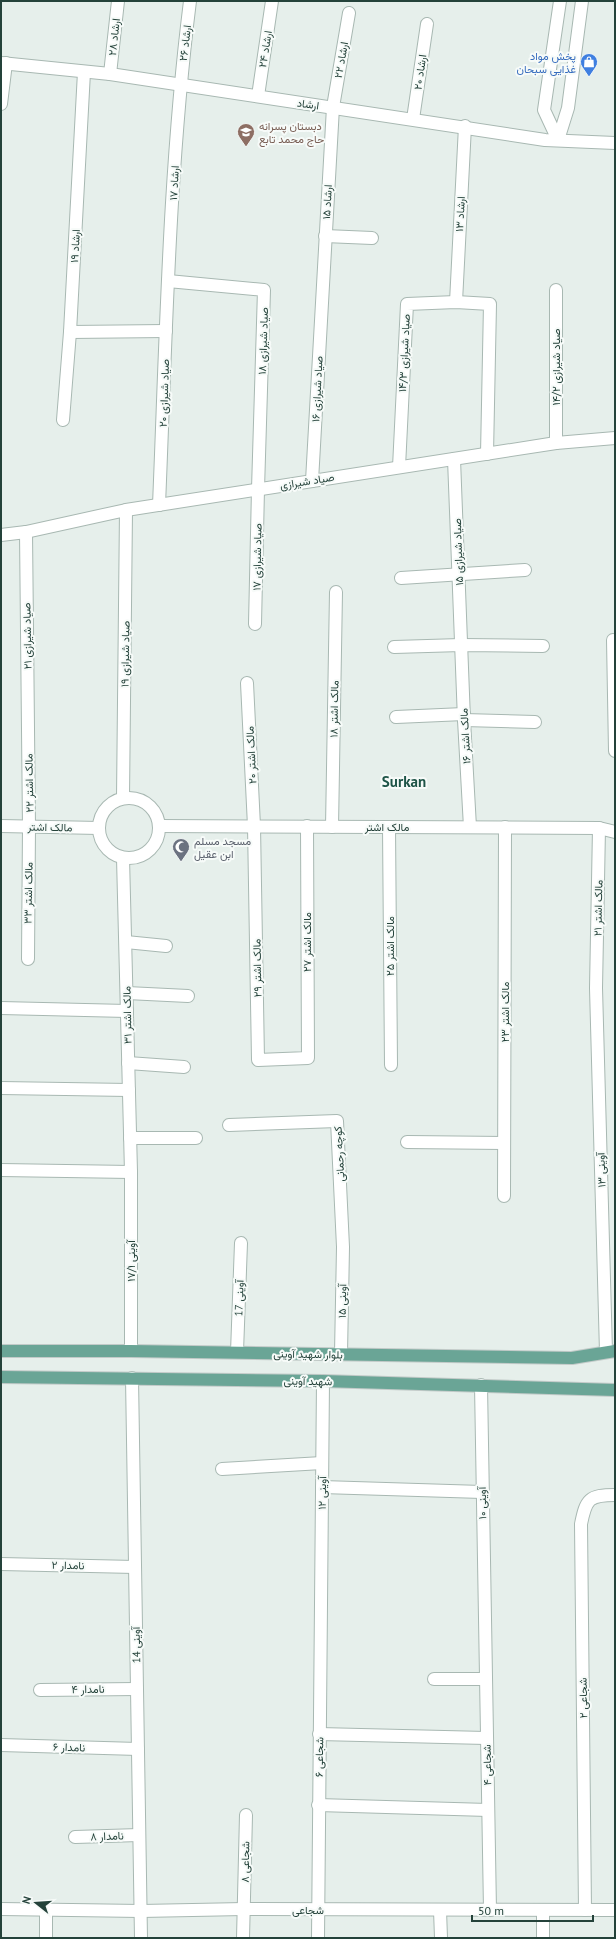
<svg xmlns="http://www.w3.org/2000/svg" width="616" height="1939" viewBox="0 0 616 1939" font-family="'PT Sans',Vazirmatn,sans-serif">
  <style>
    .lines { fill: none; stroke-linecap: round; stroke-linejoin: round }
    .minor-casing { stroke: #a8b8b2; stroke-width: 14 }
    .major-casing { stroke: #c2cac8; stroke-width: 14 }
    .minor { stroke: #fff; stroke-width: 12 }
    .major { stroke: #6aa596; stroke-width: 12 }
    .labels { text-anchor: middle; stroke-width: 4; stroke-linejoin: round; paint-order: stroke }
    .street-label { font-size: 11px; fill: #24423a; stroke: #f7fbf9 }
    .shop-label { font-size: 11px; fill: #366cbe; stroke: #f7fbf9; text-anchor: end }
    .education-label { font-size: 11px; fill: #785e54; stroke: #f7fbf9; text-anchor: start }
    .worship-label { font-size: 11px; fill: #5b616d; stroke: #f7fbf9; text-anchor: start }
    .district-label { font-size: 15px; font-weight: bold; fill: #1f5548; stroke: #f7fbf9 }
  </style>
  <rect width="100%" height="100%" fill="#e6efeb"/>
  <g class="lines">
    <defs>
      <g id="minor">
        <polyline points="560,1 544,110 558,140 568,108 582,1"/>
        <polyline points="1,63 110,74 545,140 615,143"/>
        <polyline points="110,74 118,1"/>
        <polyline points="258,96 272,1"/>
        <polyline points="1,104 6,63"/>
        <polyline points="413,119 427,24"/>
        <polyline points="325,236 372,238"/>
        <polyline points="168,281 264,290 258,489 255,624"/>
        <polyline points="556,290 556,443"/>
        <polyline points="456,302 465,126"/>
        <polyline points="70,332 166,331"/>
        <polyline points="63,420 70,332 84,72"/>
        <polyline points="454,459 464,720 470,827"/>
        <polyline points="399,467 407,304 456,302 490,304 487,454"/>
        <polyline points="312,481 333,107 349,13"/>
        <path d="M159,505c7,-168 10,-337 31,-504"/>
        <polyline points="26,532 29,827 28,959"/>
        <polyline points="1,535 26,532 126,510 556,443 615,438"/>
        <polyline points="401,578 525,570"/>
        <polyline points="613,640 615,751"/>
        <polyline points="394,647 461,645 543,646"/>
        <polyline points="247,683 254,826 258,1060 308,1058 307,826"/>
        <polyline points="396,717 464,714"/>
        <polyline points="464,720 535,722"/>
        <polyline points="123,798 126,510"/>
        <circle cx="129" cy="828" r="30"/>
        <polyline points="1,826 99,828"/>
        <polyline points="159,826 599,828 615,832"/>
        <polyline points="332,827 336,592"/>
        <polyline points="389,827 391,1065"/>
        <polyline points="599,828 596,988 606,1352"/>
        <polyline points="123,858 131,1172 131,1351"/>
        <polyline points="126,942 166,946"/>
        <polyline points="127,993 188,996"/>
        <polyline points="1,1008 127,1011"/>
        <polyline points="128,1063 184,1067"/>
        <polyline points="1,1088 129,1090"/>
        <polyline points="229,1125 337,1121 343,1247 341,1354"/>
        <polyline points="130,1138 196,1138"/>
        <polyline points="407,1142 504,1143"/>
        <polyline points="1,1170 131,1172"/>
        <polyline points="504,1196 505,827"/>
        <polyline points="237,1352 241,1243"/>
        <polyline points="132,1378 141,1938"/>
        <polyline points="481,1385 490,1910"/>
        <polyline points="222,1469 322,1463"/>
        <polyline points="322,1487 482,1492"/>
        <polyline points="1,1564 135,1567"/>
        <polyline points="434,1679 485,1679"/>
        <polyline points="40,1690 137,1689"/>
        <polyline points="319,1734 486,1738"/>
        <polyline points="1,1745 138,1749"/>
        <polyline points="318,1805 488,1810"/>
        <polyline points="75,1837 139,1835"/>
        <polyline points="1,1909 141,1911 244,1909 615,1910"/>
        <polyline points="440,1910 441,1938"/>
        <polyline points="543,1910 543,1938"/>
        <path d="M585,1910l-4,-386c5,-25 8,-29 34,-29"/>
        <polyline points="46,1938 46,1909"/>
        <polyline points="243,1938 246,1815"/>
        <polyline points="318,1938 323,1381"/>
      </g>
      <g id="major">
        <polyline points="1,1351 131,1351 572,1358 615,1351"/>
        <polyline points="1,1377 323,1381 615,1390"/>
      </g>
    </defs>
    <use href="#minor" class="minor-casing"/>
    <use href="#major" class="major-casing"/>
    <use href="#minor" class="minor"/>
    <use href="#major" class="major"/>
  </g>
  <defs>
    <symbol id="shop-pin" viewBox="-11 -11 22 30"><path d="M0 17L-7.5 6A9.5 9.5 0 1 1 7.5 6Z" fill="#3f7fe0" stroke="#f7fbf9"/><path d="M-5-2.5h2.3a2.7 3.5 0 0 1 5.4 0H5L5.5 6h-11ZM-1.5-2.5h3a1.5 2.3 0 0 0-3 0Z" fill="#fff"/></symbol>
    <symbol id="school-pin" viewBox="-11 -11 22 30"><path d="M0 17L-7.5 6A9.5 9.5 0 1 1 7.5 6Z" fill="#8d6e63" stroke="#f7fbf9"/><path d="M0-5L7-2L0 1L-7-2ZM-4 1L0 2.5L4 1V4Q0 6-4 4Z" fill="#fff"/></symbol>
    <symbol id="mosque-pin" viewBox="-11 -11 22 30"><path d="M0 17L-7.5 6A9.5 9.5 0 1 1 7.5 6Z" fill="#6b7280" stroke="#f7fbf9"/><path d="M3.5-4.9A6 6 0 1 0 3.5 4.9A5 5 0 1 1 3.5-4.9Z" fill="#fff"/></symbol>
  </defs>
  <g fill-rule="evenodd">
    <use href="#shop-pin" x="579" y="52" width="20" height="27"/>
    <use href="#school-pin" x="236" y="122" width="20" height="27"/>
    <use href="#mosque-pin" x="171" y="837" width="20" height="27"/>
  </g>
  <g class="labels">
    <g class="street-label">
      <text transform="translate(114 37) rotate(-84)" y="4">ارشاد ۲۸</text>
      <text transform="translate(185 43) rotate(-83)" y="4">ارشاد ۲۶</text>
      <text transform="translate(265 49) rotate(-81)" y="4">ارشاد ۲۴</text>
      <text transform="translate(341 60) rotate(-80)" y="4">ارشاد ۲۲</text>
      <text transform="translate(420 72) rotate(-82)" y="4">ارشاد ۲۰</text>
      <text transform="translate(308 104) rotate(8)" y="4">ارشاد</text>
      <text transform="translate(174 183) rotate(-87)" y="4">ارشاد ۱۷</text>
      <text transform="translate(327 202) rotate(-87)" y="4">ارشاد ۱۵</text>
      <text transform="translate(460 214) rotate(-87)" y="4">ارشاد ۱۳</text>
      <text transform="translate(75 246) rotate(-87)" y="4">ارشاد ۱۹</text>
      <text transform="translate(263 341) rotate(-88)" y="4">صیاد شیرازی ۱۸</text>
      <text transform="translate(404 353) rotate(-87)" y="4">صیاد شیرازی ۱۴/۳</text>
      <text transform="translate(556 367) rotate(-90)" y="4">صیاد شیرازی ۱۴/۲</text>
      <text transform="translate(317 389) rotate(-87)" y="4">صیاد شیرازی ۱۶</text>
      <text transform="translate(164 393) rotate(-88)" y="4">صیاد شیرازی ۲۰</text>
      <text transform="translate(307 481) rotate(-9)" y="4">صیاد شیرازی</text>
      <text transform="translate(458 552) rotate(-92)" y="4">صیاد شیرازی ۱۵</text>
      <text transform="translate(257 557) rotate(-89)" y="4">صیاد شیرازی ۱۷</text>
      <text transform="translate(27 636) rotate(-91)" y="4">صیاد شیرازی ۲۱</text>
      <text transform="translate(125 654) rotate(-89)" y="4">صیاد شیرازی ۱۹</text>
      <text transform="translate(334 709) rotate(-89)" y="4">مالک اشتر ۱۸</text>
      <text transform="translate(465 736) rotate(-93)" y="4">مالک اشتر ۱۶</text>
      <text transform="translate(251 755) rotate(-93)" y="4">مالک اشتر ۲۰</text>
      <text transform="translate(29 783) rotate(-91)" y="4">مالک اشتر ۲۲</text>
      <text transform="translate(50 827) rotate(1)" y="4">مالک اشتر</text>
      <text x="387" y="831">مالک اشتر</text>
      <text transform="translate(28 893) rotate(-89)" y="4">مالک اشتر ۳۳</text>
      <text transform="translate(598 908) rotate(-89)" y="4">مالک اشتر ۲۱</text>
      <text transform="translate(307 942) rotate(-90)" y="4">مالک اشتر ۲۷</text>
      <text transform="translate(390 946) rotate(-90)" y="4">مالک اشتر ۲۵</text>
      <text transform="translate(257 968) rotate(-91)" y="4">مالک اشتر ۲۹</text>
      <text transform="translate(505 1012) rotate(-90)" y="4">مالک اشتر ۲۳</text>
      <text transform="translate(127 1015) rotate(-91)" y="4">مالک اشتر ۳۱</text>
      <text transform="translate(339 1154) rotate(-93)" y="4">کوچه رحمانی</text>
      <text transform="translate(601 1170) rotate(-92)" y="4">آوینی ۱۳</text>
      <text transform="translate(131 1261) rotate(-90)" y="4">آوینی ۱۷/۱</text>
      <text transform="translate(239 1298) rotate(-88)" y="4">آوینی 17</text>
      <text transform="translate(342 1301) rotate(-89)" y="4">آوینی ۱۵</text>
      <text transform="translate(308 1354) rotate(1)" y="4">بلوار شهید آوینی</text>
      <text transform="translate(308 1381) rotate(1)" y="4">شهید آوینی</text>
      <text transform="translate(322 1493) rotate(-89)" y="4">۱۲ آوینی</text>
      <text transform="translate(482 1503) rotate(-91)" y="4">۱۰ آوینی</text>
      <text transform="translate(68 1565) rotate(1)" y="4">نامدار ۲</text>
      <text transform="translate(136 1645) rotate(-91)" y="4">آوینی 14</text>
      <text transform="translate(88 1689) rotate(-1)" y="4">نامدار ۴</text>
      <text transform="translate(583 1698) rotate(-91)" y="4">شجاعی ۲</text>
      <text transform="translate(69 1747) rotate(2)" y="4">نامدار ۶</text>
      <text transform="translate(319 1757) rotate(-89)" y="4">شجاعی ۶</text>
      <text transform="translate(487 1765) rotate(-91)" y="4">شجاعی ۴</text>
      <text transform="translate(107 1836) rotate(-2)" y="4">نامدار ۸</text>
      <text transform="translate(245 1862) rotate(-89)" y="4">شجاعی ۸</text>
      <text x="308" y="1914">شجاعی</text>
    </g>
    <g class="shop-label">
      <text x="576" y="60">پخش مواد<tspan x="576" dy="13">غذایی سبحان</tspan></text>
    </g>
    <g class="education-label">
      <text x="259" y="130">دبستان پسرانه<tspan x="259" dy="13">حاج محمد تابع</tspan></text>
    </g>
    <g class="worship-label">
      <text x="194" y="845">مسجد مسلم<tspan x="194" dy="13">ابن عقیل</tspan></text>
    </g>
    <g class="district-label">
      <text x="404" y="787">Surkan</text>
    </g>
  </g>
  <rect width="616" height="1939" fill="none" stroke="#24423a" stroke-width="4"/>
  <g transform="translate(36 1903) rotate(287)" stroke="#f7fbf9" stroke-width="3" paint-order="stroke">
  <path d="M0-3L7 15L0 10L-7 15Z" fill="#24423a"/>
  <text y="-6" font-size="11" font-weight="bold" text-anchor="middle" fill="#24423a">N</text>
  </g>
  <path d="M472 1915v6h121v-6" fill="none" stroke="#24423a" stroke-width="2"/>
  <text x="478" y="1915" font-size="12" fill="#24423a" stroke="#f7fbf9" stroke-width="3" paint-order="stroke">50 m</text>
</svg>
